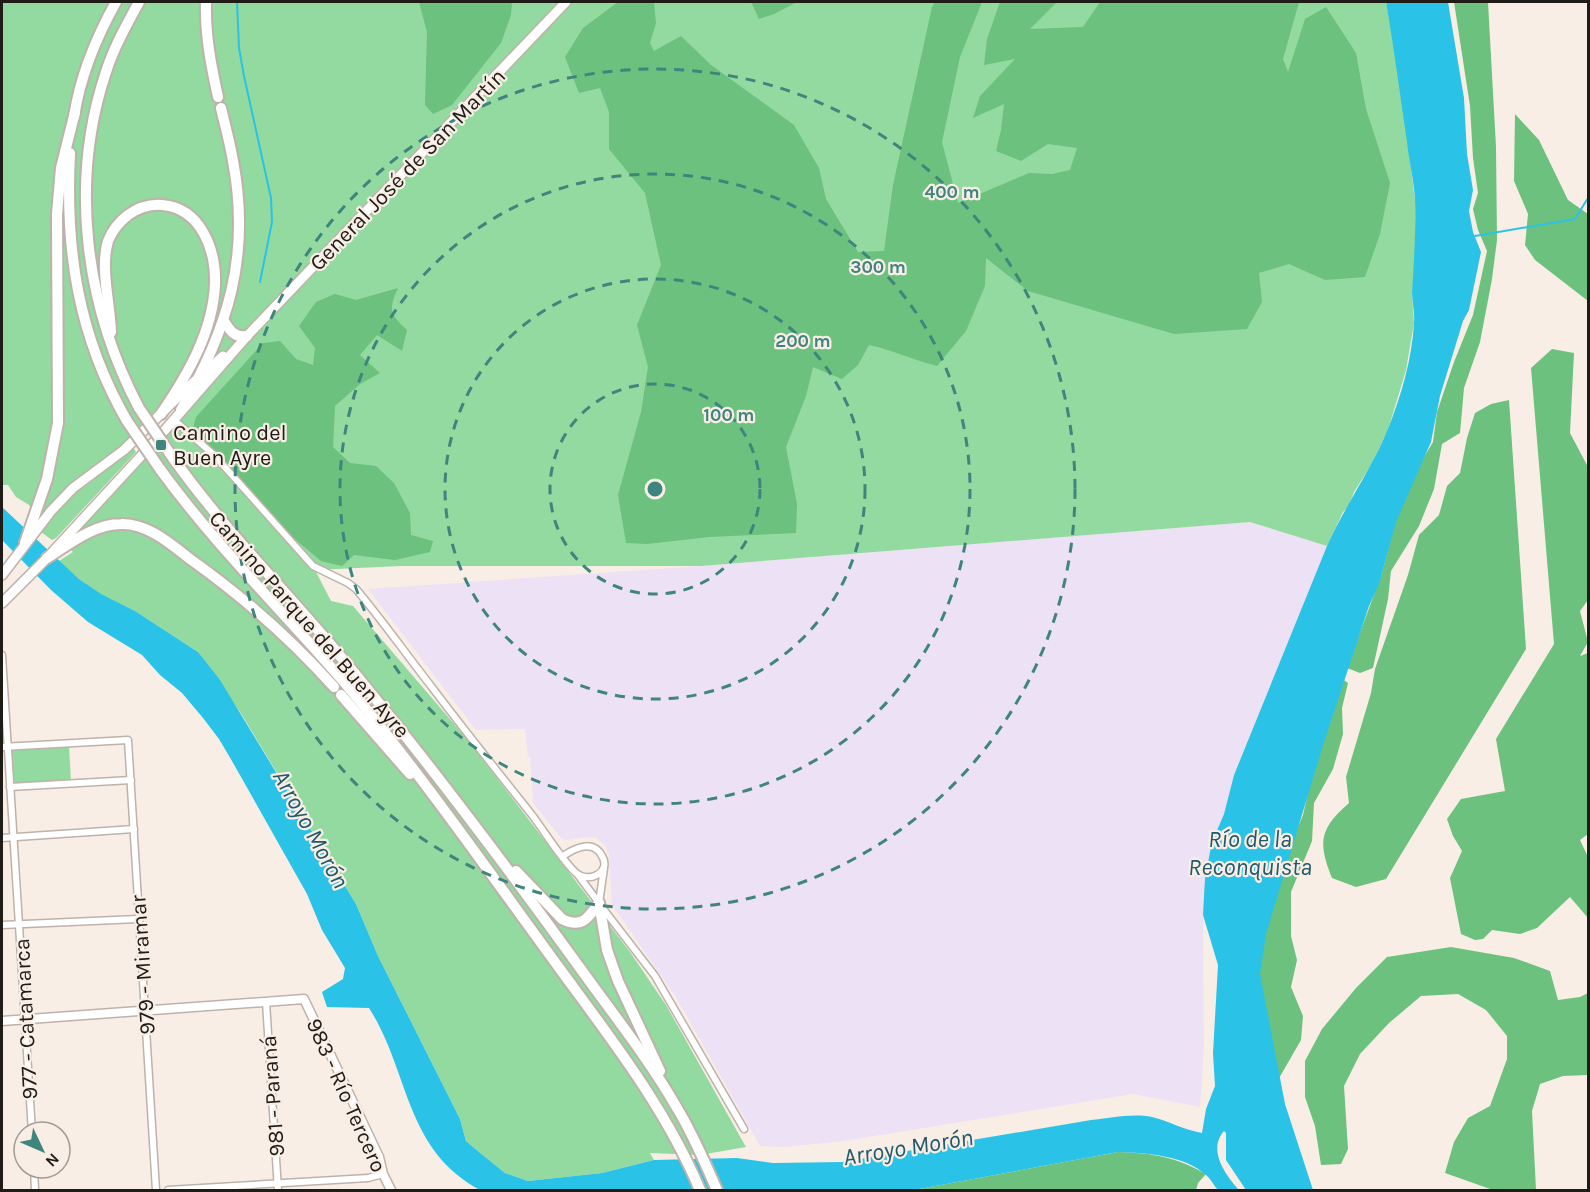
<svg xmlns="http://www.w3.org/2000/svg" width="1590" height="1192" viewBox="0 0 1590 1192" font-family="Karla,sans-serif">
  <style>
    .commercial { fill: #ede1f5 }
    .green { fill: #92da9f }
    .forest { fill: #6bc17d }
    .water { fill: #2ac3e7 }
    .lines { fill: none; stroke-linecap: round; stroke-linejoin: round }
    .stream { stroke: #2ac3e7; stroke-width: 2 }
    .street-casing { stroke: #beb2aa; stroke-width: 9 }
    .secondary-casing { stroke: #beb2aa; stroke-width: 11 }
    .primary-casing { stroke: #beb2aa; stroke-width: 12 }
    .highway-casing { stroke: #beb2aa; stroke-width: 14 }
    .street { stroke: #fff; stroke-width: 6 }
    .secondary { stroke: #fff; stroke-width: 8 }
    .primary { stroke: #fff; stroke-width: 9 }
    .highway { stroke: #fff; stroke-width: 10 }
    .highway-bridge-casing { stroke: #beb2aa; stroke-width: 14; stroke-linecap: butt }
    .highway-bridge { stroke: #fff; stroke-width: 10 }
    .ring { fill: none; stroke: #40857d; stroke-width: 3; stroke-dasharray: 10 8 }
    .poi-dot { fill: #40857d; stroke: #f9eee5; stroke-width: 2 }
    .labels { text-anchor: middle; stroke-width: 4.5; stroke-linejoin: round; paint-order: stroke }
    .street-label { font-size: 22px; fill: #1f1b17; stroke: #f9eee5 }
    .poi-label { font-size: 22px; fill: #1f1b17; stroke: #f9eee5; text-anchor: start }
    .water-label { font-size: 24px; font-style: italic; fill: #215a6a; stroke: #f9eee5 }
    .centre { fill: #40857d; stroke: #f9eee5; stroke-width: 3 }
    .ring-label { font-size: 18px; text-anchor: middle; font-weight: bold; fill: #40857d; stroke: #f9eee5; stroke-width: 4.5; stroke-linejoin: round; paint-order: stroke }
  </style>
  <rect width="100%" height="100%" fill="#f9eee5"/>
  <polygon class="commercial" points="1250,522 1327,546 1234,774 1224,814 1212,842 1203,915 1204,1047 1200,1107 1133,1094 844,1141 784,1147 760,1146 676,997 612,905 609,853 604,844 596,838 587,837 566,840 561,838 533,803 530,757 528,757 525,729 476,730 368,589 701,566"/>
  <g class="green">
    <polygon points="2,2 1386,2 1402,94 1415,201 1415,261 1412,294 1414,323 1406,370 1388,430 1371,465 1354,492 1348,507 1343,512 1327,546 1250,522 701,566 401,566 315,570 331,601 353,606 467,739 630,952 666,1005 746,1147 700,1155 650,1153 654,1160 602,1173 528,1181 505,1173 479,1152 466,1141 460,1119 378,956 356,904 242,715 198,652 135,611 100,594 79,579 59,561 73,552 62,541 174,420 188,387 88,476 42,522 29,505 16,497 8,485 2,485"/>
    <path d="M133,447l3,5 -80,86 -4,2 -11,-8c25,-35 58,-59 92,-85z"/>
    <polygon points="69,747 71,781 13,783 12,749"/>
  </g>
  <g class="forest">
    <polygon points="419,2 512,2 511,15 501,43 452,105 433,114 425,105 427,32"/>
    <path d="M618,2h34l2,1 2,20 -6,20 4,8 27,-15 30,29 83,60 25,43 7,31 32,53 26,-1 9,-66 39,-178 3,-5h47l-22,55 -18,85 16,61 71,-30 23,1 18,-4 7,-22 -29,-4 -27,17 -25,-10 5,-21 3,-26 -31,14 7,-22 35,-37 -31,6 3,-26 13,-37h57l-27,27 53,-2 17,-25h199l-16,57 5,13 17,-53 21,-12 30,46 10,56 24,74 -10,51 -15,43 -40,3 -36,-16 -30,9 3,29 -15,27 -73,5 -146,-43 -42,-33 -1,28 -19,45 -29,35c-23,-6 -45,-16 -68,-21l-11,20 -16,14 -29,-12 -7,29 -20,51 11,57 -1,29 -87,4 -62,7 -21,-1 -8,-48 23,-83 7,-45 -11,-42 24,-60 -16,-72 -36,-44v-37l-9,-24 -21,5 -14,-36 18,-29z"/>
    <polygon points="751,2 797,2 774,14 759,19"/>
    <polygon points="1454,2 1488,2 1496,147 1497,240 1492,279 1480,342 1464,388 1460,433 1442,444 1434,489 1419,526 1391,571 1388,599 1373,668 1360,673 1347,668 1382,573 1403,492 1433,442 1437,412 1454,362 1473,315 1487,251 1478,230 1473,209 1478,193 1473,158 1470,106"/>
    <polygon points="1515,114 1539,140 1568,200 1588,214 1588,301 1535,260 1525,245 1528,214 1514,181"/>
    <path d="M398,288c-10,22 -8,26 9,42l-5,21 -25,-16 -17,20 20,18 -20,11 -25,22 -2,41 17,16 26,3 18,17 16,30 1,22 22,6 -3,11 -35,8 -41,-5 -12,11 -21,-5 -30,-25 -100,-101 5,-18 67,-74 17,-2 16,18 17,6 2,-17 -16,-22 17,-24 19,-8 21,6z"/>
    <polygon points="1552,349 1574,353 1570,433 1588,467 1588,600 1580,611 1588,642 1580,656 1588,653 1588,834 1580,840 1588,857 1588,918 1570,897 1537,928 1520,934 1492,930 1483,939 1475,940 1461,934 1450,878 1462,851 1453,836 1447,819 1461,799 1505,791 1496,739 1554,644 1531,368"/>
    <path d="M1509,400l17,249 -140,230 -30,8 -24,-9c-14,-35 -13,-49 17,-75l-3,-26 25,-84 4,-24 33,-94 11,-40 20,-20 8,-29 13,-13 7,-35 8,-25 16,-9z"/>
    <polygon points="1341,678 1348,683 1342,708 1343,734 1333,769 1314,803 1312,841 1291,892 1291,936 1297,960 1291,987 1303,1016 1301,1040 1278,1080 1253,981 1283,863 1303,815 1316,757"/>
    <polygon points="1451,947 1514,958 1550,971 1558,1000 1580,997 1588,993 1588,1075 1563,1076 1540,1084 1532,1111 1536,1190 1493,1190 1445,1173 1454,1142 1468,1118 1490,1106 1507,1059 1507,1036 1486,1010 1458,994 1421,996 1389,1023 1360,1054 1344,1086 1348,1149 1341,1164 1321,1165 1315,1126 1305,1097 1305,1061 1322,1029 1356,988 1387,957"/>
    <path d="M1118,1152c34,1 58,5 88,22l-8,9 -2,7h-282z"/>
  </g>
  <path class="water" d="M1386,2h62l16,96 3,56 6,36 -4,21 4,21 8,20 -12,58 -6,11 -23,75 -9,46 -35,80 -17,62 -10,22 -45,136 -58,192 -6,40 25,130 28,86h-67l-20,-30v-27l-2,-2c-17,19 2,45 15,59h-21c-4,-4 -7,-11 -12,-15 -22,-20 -60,-22 -88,-23l-204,38h-434c-76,-41 -70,-118 -111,-182l-42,-1 -5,-15 21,-13 2,-11 -23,-38 -15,-36 -75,-133 -13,-22 -16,-21 -21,-25 -22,-18 -18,-20 -54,-33 -37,-32 -49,-50v-33l77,72 22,15 34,17 63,41 22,28 136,224 22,52 82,163 6,22 13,11 26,21 23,8 74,-8 52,-13 83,-2 36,5 69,-1 249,-42c19,-2 42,-7 61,-3 17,4 32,13 50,16l4,-24 9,-23 -2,-33 5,-88 -15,-50 2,-37 7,-36 12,-28 10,-39 93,-229c18,-40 44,-76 61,-117 13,-33 24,-70 26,-106 1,-11 -2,-21 -2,-31 2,-31 4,-61 3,-92 -1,-19 -6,-39 -8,-58 -7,-47 -13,-94 -21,-140z"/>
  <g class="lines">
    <g class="stream">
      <polyline points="237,2 239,48 244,76 271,198 272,222 260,282"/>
      <polyline points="1475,236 1575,219 1588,198"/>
    </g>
    <defs>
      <g id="street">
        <path d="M174,420l40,35 99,111 35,17 8,6c26,31 50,65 75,97 33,44 67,86 101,129 13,17 29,44 44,58 13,11 36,-1 26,-17 -9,-17 -27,-8 -39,0"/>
        <polyline points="2,655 32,1132"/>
        <polyline points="2,747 128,740 156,1190"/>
        <polyline points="10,787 131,780"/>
        <polyline points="2,838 134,829"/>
        <polyline points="578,875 599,903 604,868"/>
        <polyline points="601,906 655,976 744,1129"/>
        <polyline points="2,925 138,919"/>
        <polyline points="266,1002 278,1190"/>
        <polyline points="34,1168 35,1190"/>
        <polyline points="168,1190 368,1178 383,1174"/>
      </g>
      <polyline id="secondary" points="2,1021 304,999 379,1157 383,1174 391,1190"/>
      <g id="primary">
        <polyline points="2,575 51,511 73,488 124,450 188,387 223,356"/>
        <polyline points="2,603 47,558 165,430 247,336 566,2"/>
      </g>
      <g id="highway">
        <path d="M206,2c-1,33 5,63 12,95"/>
        <path d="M74,117c6,-40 23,-81 42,-115"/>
        <path d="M70,153c-5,97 8,183 57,268"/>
        <path d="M224,321c6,10 11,17 23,15"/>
        <path d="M111,332c-1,-29 -11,-64 -3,-91 4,-10 11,-19 20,-26 10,-7 21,-11 34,-10 39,3 54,45 53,79 -2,48 -28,92 -54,130"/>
        <path d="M139,408c-54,-102 -70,-226 -33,-336 8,-25 21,-48 33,-70"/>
        <path d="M181,410c47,-81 70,-154 52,-249 -3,-18 -8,-36 -12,-53"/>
        <path d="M173,458c49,69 109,129 163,193 86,102 166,209 244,317 33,46 69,91 97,140 16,26 28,55 40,82"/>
        <path d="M160,469c55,76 123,142 184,213 77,92 145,190 216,287 52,71 106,140 140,221"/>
        <polyline points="25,543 47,479 58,423 57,214 61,168 75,112"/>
        <path d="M47,558c22,-14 47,-34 74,-34 26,-1 50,20 69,35 55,39 99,78 144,128"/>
        <polyline points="341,695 410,774"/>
        <path d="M516,871l46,48c20,10 26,-1 37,-16"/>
        <polyline points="599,903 607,950 618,981 660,1071"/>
      </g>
    </defs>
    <use href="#street" class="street-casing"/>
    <use href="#secondary" class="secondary-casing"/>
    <use href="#primary" class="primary-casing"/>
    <use href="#highway" class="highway-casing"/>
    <use href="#street" class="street"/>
    <use href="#secondary" class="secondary"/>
    <use href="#primary" class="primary"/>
    <use href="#highway" class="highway"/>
    <defs>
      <g id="highway-bridge">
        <polyline points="139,408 173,458"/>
        <polyline points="127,421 160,469"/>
      </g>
    </defs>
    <use href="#highway-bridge" class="highway-bridge-casing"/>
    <use href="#highway-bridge" class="highway-bridge"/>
  </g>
  <g class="ring">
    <circle cx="655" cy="489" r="105"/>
    <circle cx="655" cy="489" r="210"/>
    <circle cx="655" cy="489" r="315"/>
    <circle cx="655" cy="489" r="420"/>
  </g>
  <rect class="poi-dot" x="155" y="439" width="12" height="12" rx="3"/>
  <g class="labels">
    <g class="street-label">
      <text transform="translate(407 169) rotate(-46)" y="8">General José de San Martín</text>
      <text transform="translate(310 624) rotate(49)" y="8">Camino Parque del Buen Ayre</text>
      <text transform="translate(142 965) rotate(-94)" y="8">979 - Miramar</text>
      <text transform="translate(25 1019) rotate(-93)" y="8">977 - Catamarca</text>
      <text transform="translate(347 1095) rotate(66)" y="8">983 - Río Tercero</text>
      <text transform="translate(272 1096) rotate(-94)" y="8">981 - Paraná</text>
    </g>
    <g class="poi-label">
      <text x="173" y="440">Camino del<tspan x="173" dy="25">Buen Ayre</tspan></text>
    </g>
    <g class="water-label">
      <text transform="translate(311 829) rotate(61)" y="8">Arroyo Morón</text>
      <text x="1250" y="847">Río de la<tspan x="1250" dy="28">Reconquista</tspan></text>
      <text transform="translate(908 1147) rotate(-9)" y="8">Arroyo Morón</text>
    </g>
  </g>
  <circle cx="655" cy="489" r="9" class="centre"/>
  <g class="ring-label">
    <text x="952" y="198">400 m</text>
    <text x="878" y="273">300 m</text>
    <text x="803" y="347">200 m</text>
    <text x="729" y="421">100 m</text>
  </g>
  <rect width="1590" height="1192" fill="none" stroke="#1f1b17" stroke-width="6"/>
  <g transform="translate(42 1150) rotate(134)"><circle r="28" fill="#f9eee5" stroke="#a29a93" stroke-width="1.5"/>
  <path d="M0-4.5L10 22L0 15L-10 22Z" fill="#40857d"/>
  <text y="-9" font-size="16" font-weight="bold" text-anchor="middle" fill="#1f1b17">N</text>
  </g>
</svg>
